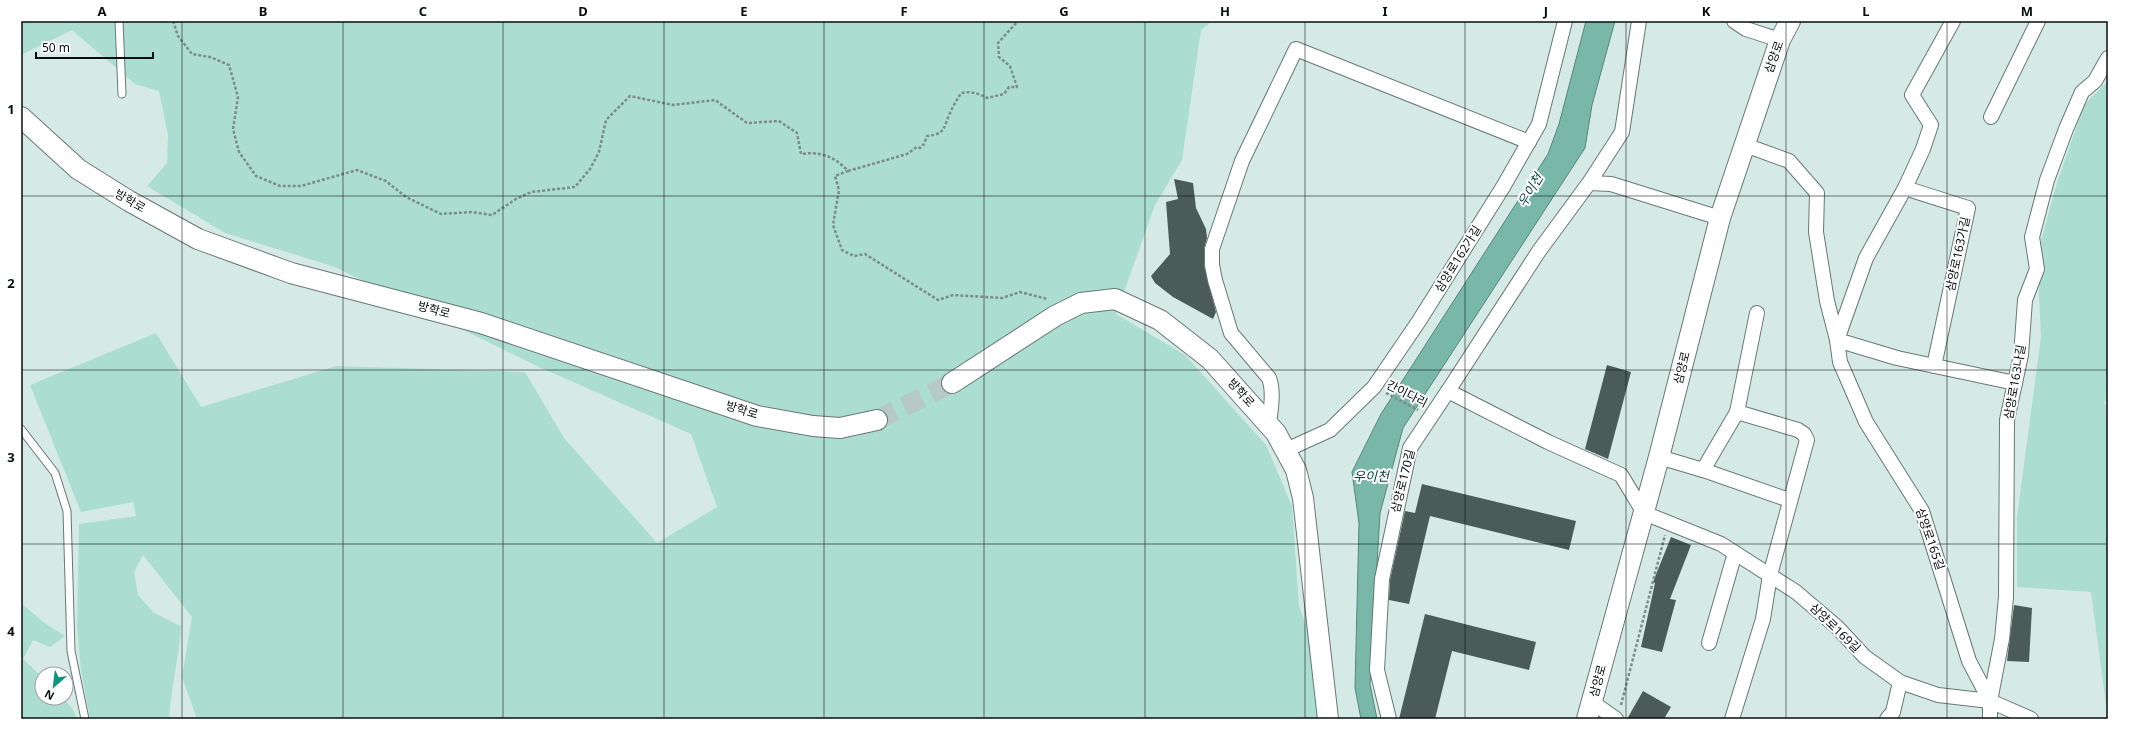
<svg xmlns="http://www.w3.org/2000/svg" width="2129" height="740" viewBox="0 0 2129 740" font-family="'Noto Sans','Noto Sans KR',sans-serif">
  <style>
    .green { fill: #abddd0 }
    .water { fill: #79b8a9; stroke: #57857a }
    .building { fill: #4b5c58 }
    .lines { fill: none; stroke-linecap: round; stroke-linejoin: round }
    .secondary-tunnel { stroke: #b7c9c5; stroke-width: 20; stroke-dasharray: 20 10; stroke-linecap: butt }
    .lane-casing { stroke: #677974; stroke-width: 9 }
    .street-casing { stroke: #677974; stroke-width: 16 }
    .secondary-casing { stroke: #677974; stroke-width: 22 }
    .path { stroke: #7e8c89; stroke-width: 2.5; stroke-dasharray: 3 2; stroke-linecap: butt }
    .lane { stroke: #fff; stroke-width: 7 }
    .street { stroke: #fff; stroke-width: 14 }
    .secondary { stroke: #fff; stroke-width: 20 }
    .grid { fill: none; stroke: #080e0d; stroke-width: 1; stroke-opacity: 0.55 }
    .labels { text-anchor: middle; stroke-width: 4; stroke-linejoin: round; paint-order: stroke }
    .street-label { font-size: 12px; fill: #080e0d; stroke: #fff }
    .water-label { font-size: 13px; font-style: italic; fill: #084338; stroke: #fff }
    .neatline { fill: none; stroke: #080e0d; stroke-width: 1.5 }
    .grid-label { font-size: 13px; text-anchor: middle; font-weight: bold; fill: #080e0d }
  </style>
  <rect width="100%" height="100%" fill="#d6eae5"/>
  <g class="green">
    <path d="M21,21h1191l-11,9 -19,130 -27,45 -39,109 69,41 81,90 26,61 7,100 16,44 7,69h-1125l-15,-42 10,-60 -49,-62 -9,17 4,23 16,18 27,13c-2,32 -10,61 -12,93h-79l-9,-49 -4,-43 2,-103 57,-8 -3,-14 -52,10 -51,-127 126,-52 45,74 135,-41 189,6 39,66 93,105 60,-36 -26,-73 -152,-67 -204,-100 -110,-34 -78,-47 20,-23 1,-28 -9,-44 -24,-7 -63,-54 -51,25z"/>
    <polygon points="2108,81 2108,398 2104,402 2108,410 2108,707 2106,705 2091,592 2017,587 2017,517 2041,337 2039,295 2041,241 2056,186 2084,105"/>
    <polygon points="21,603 43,622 65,636 50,647 33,640 23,659 42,677 42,698 63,698 73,710 77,719 21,719"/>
  </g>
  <polygon class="water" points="1586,21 1615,21 1592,105 1585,148 1403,428 1380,513 1370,684 1377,719 1361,719 1355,688 1359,523 1352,472 1381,414 1548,154 1559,124"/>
  <g class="building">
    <polygon points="1174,179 1193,183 1196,208 1206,229 1207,238 1204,249 1204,265 1216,312 1213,319 1173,297 1155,283 1151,276 1170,254 1166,202 1178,199"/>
    <polygon points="1607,365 1631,372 1608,459 1585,449"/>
    <polygon points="1422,484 1576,521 1569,550 1430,516 1409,604 1389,600 1390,580 1405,511 1415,513"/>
    <polygon points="1671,537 1691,545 1670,599 1676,600 1662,652 1641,647 1655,583 1653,582"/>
    <polygon points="2014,605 2032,608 2029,662 2007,661"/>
    <polygon points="1425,614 1536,642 1529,670 1452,651 1435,719 1399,719"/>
    <polygon points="1643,691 1671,707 1664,719 1627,719"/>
  </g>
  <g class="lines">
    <polyline class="secondary-tunnel" points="877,420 952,383"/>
    <defs>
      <g id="lane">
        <polyline points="119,21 122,94"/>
        <polyline points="21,429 55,473 67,511 71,651 85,719"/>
      </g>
      <g id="street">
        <polyline points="1734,21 1746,29 1780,40"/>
        <polyline points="1991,117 2038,21"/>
        <polyline points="1745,145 1789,161 1817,193 1816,232 1827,301 1837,340"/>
        <polyline points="1589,183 1622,132 1639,21"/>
        <polyline points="1905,188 1968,208 1934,366"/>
        <polyline points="1837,340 1866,258 1905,188 1923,149 1931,125 1912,95 1953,21"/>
        <polyline points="1448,391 1539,251 1589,183 1611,184 1720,218"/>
        <polyline points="1737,412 1757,313"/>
        <path d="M1269,423c2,-14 5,-32 0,-45l-38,-45 -16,-53 -3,-15v-16l30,-88 54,-112 233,93"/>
        <polyline points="1286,450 1330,430 1374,387 1419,321 1503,187 1539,124 1565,21"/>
        <polyline points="1659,457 1703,470 1789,500"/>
        <polyline points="1703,470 1737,412 1798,430 1804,434 1807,440 1770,575 1763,619 1732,719"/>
        <polyline points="1709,643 1735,553"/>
        <polyline points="1990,701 1969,661 1922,511 1866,422 1840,362 1837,340 1897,358 2015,383"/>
        <polyline points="1592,702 1616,719"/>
        <polyline points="1389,719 1377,670 1382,579 1410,448 1448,391 1548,442 1621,475 1644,513 1721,544 1796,592 1837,627 1865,657 1900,682 1938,695 1990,701 2031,719"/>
        <polyline points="1887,719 1893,712 1900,682"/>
        <polyline points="1990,719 1990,701 2002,639 2006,597 2007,420 2021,355 2025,300 2037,269 2032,237 2047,180 2066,129 2082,92 2095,81 2108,58"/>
      </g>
      <g id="secondary">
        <polyline points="21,117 78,169 129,201 198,239 291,273 481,323 757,416 813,426 840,428 877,420"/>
        <polyline points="952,383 1055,316 1081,303 1115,299 1160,320 1210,359 1276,433 1296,470 1303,498 1328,719"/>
        <polyline points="1587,719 1659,457 1720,218 1780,40 1790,21"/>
      </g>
    </defs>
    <use href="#lane" class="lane-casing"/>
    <use href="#street" class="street-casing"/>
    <use href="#secondary" class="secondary-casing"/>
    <g class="path">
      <path d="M173,21l5,15 14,18 18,3 19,8 9,32 -5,32 6,23 17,24 24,10h21l56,-16 29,11 20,16 35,17 31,-2 20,3 24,-16 15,-7 44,-5 15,-18 9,-17 7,-32 24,-24 43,9 42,-5 32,23 32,-2 18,12 4,21c20,-3 34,3 47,17l-13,5 4,14 -6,35 9,25 12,6 11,-2 73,46 15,-5 49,3 18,-6 27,7"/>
      <path d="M848,171l59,-17 10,-7 3,1 4,-4 3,-8c19,-2 16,-8 23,-23 3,-7 7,-13 11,-20 10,-2 17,0 26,5l17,-4 5,-7h8l-7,-21 -11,-9 -1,-14 20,-22"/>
      <polyline points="1386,393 1418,410"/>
      <polyline points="1621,705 1665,535"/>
    </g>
    <use href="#lane" class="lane"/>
    <use href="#street" class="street"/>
    <use href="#secondary" class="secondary"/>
  </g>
  <path class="grid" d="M182,21v698M343,21v698M503,21v698M664,21v698M824,21v698M984,21v698M1145,21v698M1305,21v698M1465,21v698M1626,21v698M1786,21v698M1947,21v698M21,196h2087M21,370h2087M21,544h2087"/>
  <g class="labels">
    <g class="street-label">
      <text transform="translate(1774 57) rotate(-70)" y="4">삼양로</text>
      <text transform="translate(130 201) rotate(30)" y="4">방학로</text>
      <text transform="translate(1958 254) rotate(-78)" y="4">삼양로163가길</text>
      <text transform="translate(1458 259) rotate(-58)" y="4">삼양로162가길</text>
      <text transform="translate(434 310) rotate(15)" y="4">방학로</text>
      <text transform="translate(1682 368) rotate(-76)" y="4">삼양로</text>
      <text transform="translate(2015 382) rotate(-80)" y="4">삼양로163나길</text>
      <text transform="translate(1241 393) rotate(48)" y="4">방학로</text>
      <text transform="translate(1407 394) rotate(27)" y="4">간이다리</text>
      <text transform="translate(742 410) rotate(17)" y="4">방학로</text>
      <text transform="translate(1403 481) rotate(-76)" y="4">삼양로170길</text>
      <text transform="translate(1930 539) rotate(71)" y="4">삼양로165길</text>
      <text transform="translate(1835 628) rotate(44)" y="4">삼양로169길</text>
      <text transform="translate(1598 681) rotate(-75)" y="4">삼양로</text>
    </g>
    <g class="water-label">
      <text transform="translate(1530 190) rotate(-59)" y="5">우이천</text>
      <text x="1371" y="481">우이천</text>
    </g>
  </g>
  <rect width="2129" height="740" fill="none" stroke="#ffffff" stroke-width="44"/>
  <g transform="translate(54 686) rotate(208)"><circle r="19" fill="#ffffff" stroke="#9c9f9e"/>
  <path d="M0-3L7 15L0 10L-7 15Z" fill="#0f947e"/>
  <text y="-6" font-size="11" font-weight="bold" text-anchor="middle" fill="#080e0d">N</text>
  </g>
  <path d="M36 52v6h117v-6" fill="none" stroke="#080e0d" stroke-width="2"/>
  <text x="42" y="52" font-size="12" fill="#080e0d" stroke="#ffffff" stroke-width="3" paint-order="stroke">50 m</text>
  <rect x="22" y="22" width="2085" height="696" class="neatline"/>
  <g class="grid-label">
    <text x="102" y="16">A</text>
    <text x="263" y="16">B</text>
    <text x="423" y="16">C</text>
    <text x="583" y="16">D</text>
    <text x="744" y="16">E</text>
    <text x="904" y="16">F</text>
    <text x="1064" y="16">G</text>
    <text x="1225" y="16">H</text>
    <text x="1385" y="16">I</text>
    <text x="1546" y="16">J</text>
    <text x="1706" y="16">K</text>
    <text x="1866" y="16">L</text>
    <text x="2027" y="16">M</text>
    <text x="11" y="114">1</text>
    <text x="11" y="288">2</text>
    <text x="11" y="462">3</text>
    <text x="11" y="636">4</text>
  </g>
</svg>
